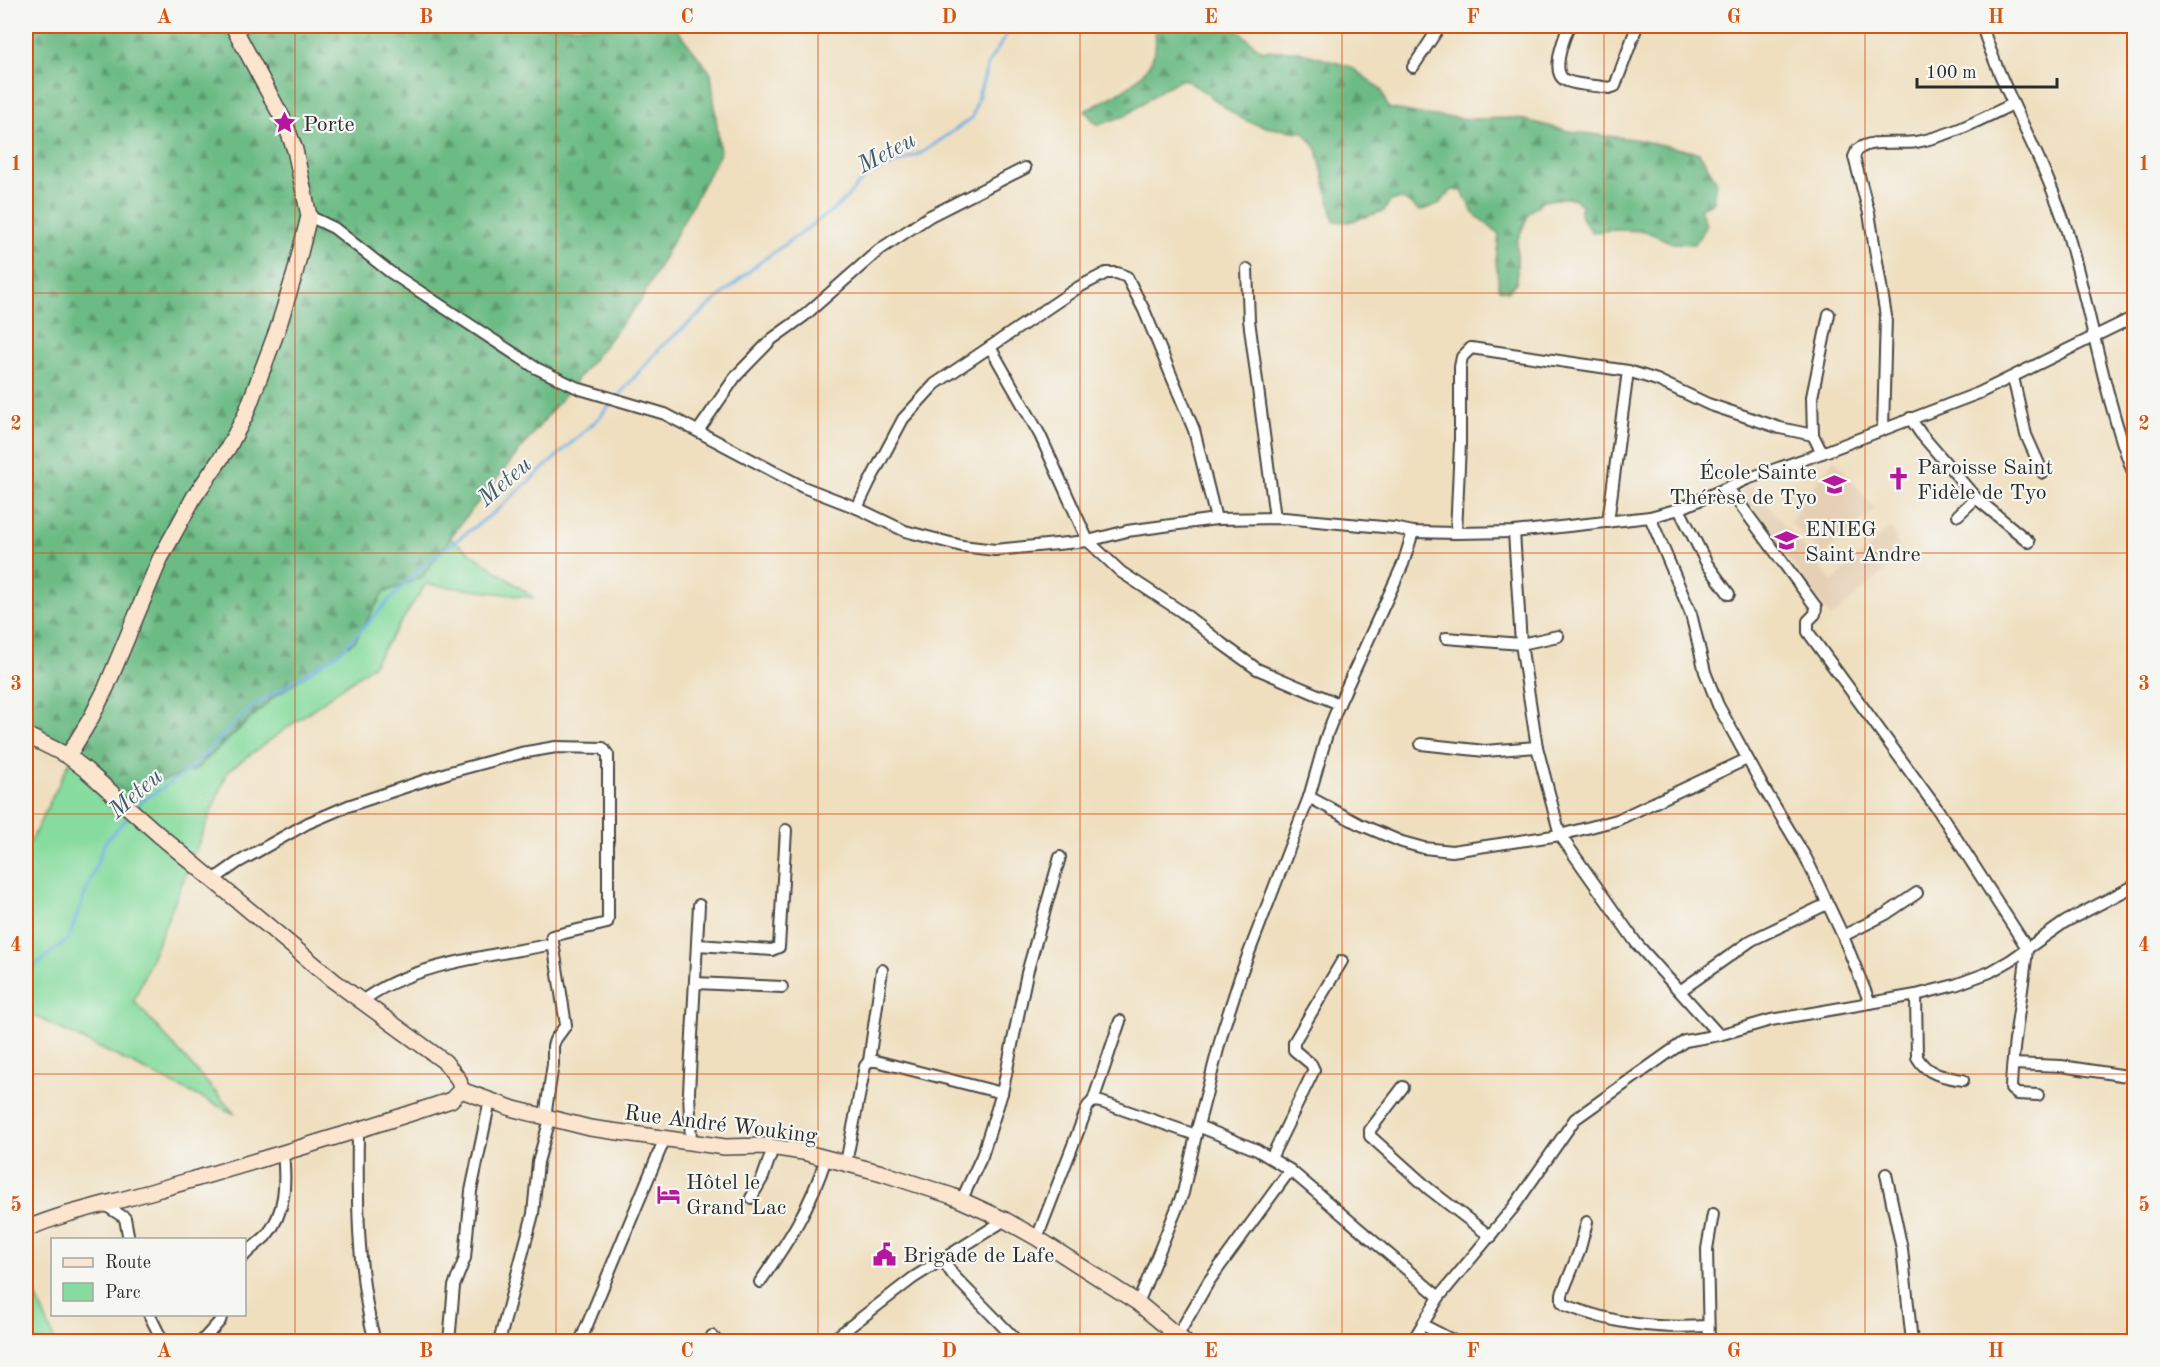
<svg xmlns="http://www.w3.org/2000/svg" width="2160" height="1367" viewBox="0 0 2160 1367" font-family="'Old Standard TT',serif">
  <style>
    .built { fill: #e5d0b5 }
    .green { fill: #86db9e; stroke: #588364; stroke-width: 1.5 }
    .forest { fill: url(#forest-firs); stroke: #4c7358; stroke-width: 1.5 }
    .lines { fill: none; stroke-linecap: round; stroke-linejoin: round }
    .stream { stroke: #6eb0e3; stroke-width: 3 }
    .street-casing { stroke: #484641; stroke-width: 14 }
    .secondary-casing { stroke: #484641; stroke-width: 18 }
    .street { stroke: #fff; stroke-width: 10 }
    .secondary { stroke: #fbe5cf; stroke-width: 15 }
    .grid { fill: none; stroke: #d5540f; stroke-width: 1.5; stroke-opacity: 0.55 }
    .labels { text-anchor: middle; stroke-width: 4.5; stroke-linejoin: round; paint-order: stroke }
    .poi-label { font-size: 22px; fill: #2b2b2b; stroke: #f6f6f2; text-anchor: start }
    .street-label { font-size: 22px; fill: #2b2b2b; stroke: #f6f6f2 }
    .water-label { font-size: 24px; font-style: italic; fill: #425a6b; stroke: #f6f6f2 }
    .neatline { fill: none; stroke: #d5540f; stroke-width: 2 }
    .grid-label { font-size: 20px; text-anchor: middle; font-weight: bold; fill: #d5540f }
  </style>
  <defs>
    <pattern id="forest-firs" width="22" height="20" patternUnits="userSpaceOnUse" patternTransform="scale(1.5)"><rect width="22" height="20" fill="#6cbb85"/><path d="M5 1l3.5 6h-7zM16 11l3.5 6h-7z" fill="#59986d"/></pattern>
  </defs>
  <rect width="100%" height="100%" fill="#f6f6f2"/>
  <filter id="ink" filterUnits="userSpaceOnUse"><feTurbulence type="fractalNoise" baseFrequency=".0167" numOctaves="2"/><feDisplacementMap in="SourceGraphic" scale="12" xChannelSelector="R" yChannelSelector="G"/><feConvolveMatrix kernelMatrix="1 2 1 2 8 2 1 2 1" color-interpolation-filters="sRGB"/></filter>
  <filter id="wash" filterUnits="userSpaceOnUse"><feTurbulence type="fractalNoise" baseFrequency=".008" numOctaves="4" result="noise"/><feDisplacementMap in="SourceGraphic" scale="24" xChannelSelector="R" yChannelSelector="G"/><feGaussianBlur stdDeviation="1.35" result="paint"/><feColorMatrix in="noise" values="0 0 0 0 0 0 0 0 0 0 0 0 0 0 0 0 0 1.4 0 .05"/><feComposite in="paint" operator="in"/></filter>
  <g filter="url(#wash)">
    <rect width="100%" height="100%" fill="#efdfbf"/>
    <g class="built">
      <polygon points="1834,459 1875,509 1824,555 1789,522"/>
      <polygon points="1751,485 1832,582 1891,527 1903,555 1831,618 1741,492"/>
    </g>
    <g class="green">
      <polygon points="450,538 534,598 426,584 372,666 228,771 134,1001 235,1114 34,1016 26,1023 26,851 72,757 195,770 275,696 355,641 383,593 422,577"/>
      <polygon points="26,1271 55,1341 26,1341"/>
    </g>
    <g class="forest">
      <polygon points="26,26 674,26 711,73 720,153 641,300 462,522 422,577 383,593 355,641 275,696 195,770 126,792 26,728"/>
      <path d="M1155,26h79l26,24 36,1 55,16 30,22 7,19 37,7 46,4 45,-1 57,14 61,7 65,14 17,27 -3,23 -13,5 6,17 -11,19 -22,-1 -28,-12 -29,-1 -24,2 -12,-17 2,-11 -13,-7 -26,4 -14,12 -12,28v40l-8,10 -10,-2 -3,-28 3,-27 -26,-21 -11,-22 -10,-1 -12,13 -20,8 -17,-12 -13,2 -6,10 -36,11 -14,-1 -17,-72 -13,-17c-22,-2 -46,-4 -65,-15 -20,-12 -34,-28 -56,-38l-17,8 -41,29 -28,9 -12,-14c24,-13 60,-28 69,-57 3,-8 1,-20 1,-28z"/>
    </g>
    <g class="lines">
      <g class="stream">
        <polyline points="618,396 661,347 759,263 838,206 868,175 923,152 972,118 988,64 1012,26"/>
        <polyline points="137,807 144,800 189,770 248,710 340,652 422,566 496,511 598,419 613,401"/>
        <polyline points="26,971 30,970 68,939 105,842 130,815"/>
      </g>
    </g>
  </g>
  <g filter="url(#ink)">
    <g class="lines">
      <defs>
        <g id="street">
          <path d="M1569,26c-5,12 -20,49 -2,55 13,5 29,4 42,7l6,-2 22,-60"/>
          <path d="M1982,26c22,70 62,132 84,202 25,82 37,167 68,247"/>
          <polyline points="1413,67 1440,26"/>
          <polyline points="309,216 334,228 390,272 536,368 580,389 665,414 803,487 857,508 905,531 962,546 995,550 1088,541 1127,531 1216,519 1284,518 1394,528 1413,532 1456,533 1514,532 1650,517 1679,509 1747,479 1822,453 1979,393 2134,317"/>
          <polyline points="1247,269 1249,320 1275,518"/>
          <polyline points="990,347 1040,435 1088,541 1121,572 1182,612 1221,643 1257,669 1339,704"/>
          <polyline points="2013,377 2026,435 2043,473"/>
          <polyline points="1910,418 1921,434 1976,498 2029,542"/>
          <path d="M1883,429l3,-113 -17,-103 -15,-56 3,-7c15,-12 41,-5 59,-8 34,-6 66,-23 97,-38"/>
          <polyline points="698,431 736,376 772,339 804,316 879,250 930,216 1025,168"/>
          <polyline points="1822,453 1813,435 1812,397 1829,314"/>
          <path d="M1728,488l88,119 -1,7 -7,7v11l130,178 89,138c-4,47 -15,93 -16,141l6,5 21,1"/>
          <polyline points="857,508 869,483 903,419 935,384 1079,287 1106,273 1117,273 1127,277 1144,310 1194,430 1216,519"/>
          <polyline points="1679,509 1707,564 1729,594"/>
          <polyline points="1958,515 1976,498"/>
          <polyline points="1650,517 1691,614 1705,672 1718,705 1762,785 1806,858 1843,936 1870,1003"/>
          <polyline points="1608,522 1628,371"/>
          <polyline points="1514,532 1521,644 1537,747 1560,835 1637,944 1719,1035"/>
          <polyline points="1456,533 1460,444 1460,367 1462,357 1471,348 1628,371 1657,380 1708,404 1780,428 1813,435"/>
          <polyline points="1446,638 1521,644 1558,636"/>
          <polyline points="1421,744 1485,751 1537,747"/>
          <polyline points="1309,797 1359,824 1402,842 1424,848 1452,851 1560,835 1617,820 1747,759"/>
          <polyline points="213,880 237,863 308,823 348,806 450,772 521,753 556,747 603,748 608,755 608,919 607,923 603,924 552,936 566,1025 555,1040 553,1046 553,1064 545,1117"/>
          <polyline points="1843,936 1886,914 1917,893"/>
          <polyline points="698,945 772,950 779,947 786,830"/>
          <polyline points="696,983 782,987"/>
          <polyline points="1680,991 1752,940 1827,904"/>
          <path d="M1916,995l1,62c10,18 27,20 46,23"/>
          <path d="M362,1001c50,-38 130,-45 191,-57"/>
          <polyline points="869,1061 876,1061 1002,1093"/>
          <polyline points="2013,1064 2061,1066 2134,1077"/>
          <polyline points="1403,1087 1370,1130 1370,1136 1429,1189 1491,1237"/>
          <polyline points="1093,1101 1120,1021"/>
          <polyline points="1198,1126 1223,1030 1242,971 1309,797 1327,734 1339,704 1403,564 1413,532"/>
          <path d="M358,1131c-1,70 -1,143 17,211"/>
          <polyline points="691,1142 689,1092 699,905"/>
          <polyline points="1271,1158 1314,1070 1311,1064 1294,1050 1294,1042 1342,961"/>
          <polyline points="846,1163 865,1066 869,1061 882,970"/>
          <polyline points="1886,1174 1902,1249 1912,1342"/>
          <polyline points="751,1198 763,1177 773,1148"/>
          <polyline points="962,1199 982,1156 1002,1093 1027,973 1060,857"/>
          <polyline points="105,1205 125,1218 129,1240"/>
          <path d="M1587,1222l-8,30 -17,42v8l3,3c48,19 91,24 142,21"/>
          <polyline points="1037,1238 1088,1106 1093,1101 1101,1102 1196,1135"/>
          <path d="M244,1256c7,-8 15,-13 22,-20 20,-23 20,-55 17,-83"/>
          <polyline points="943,1260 953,1275 1018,1342"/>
          <path d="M760,1282c29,-42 50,-74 66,-124"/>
          <polyline points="1138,1303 1183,1193 1198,1126 1257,1150 1290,1170 1439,1297"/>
          <polyline points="149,1314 163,1342"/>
          <polyline points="1423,1325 1456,1342"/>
          <polyline points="1178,1335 1209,1281 1290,1170"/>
          <polyline points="712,1336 718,1342"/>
          <polyline points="201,1342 220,1321 222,1314"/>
          <polyline points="449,1342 454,1286 465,1258 471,1191 490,1100"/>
          <polyline points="499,1342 533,1214 538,1162 550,1119"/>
          <polyline points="580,1342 665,1138"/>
          <polyline points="830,1342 913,1278 1005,1220"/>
          <polyline points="1412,1342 1439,1297 1513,1208 1575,1119 1685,1041 1719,1035 1771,1020 1916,995 1955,985 1990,972 2011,960 2065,922 2134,886"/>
          <polyline points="1709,1342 1707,1249 1713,1214"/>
          <polyline points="2132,1342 2134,1338"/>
        </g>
        <g id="secondary">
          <polyline points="26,735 68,756 86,770 158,834 334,981 445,1062 459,1080 461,1090"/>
          <polyline points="68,756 91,718 106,688 160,559 194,497 228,448 245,416 278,328 295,273 309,216 295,150 285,123 233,26"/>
          <polyline points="461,1090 514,1109 590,1128 725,1147 764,1146 803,1152 882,1173 952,1196 1005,1220 1037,1238 1138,1303 1185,1342"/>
          <path d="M26,1229c41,-18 88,-26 131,-39 99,-29 197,-57 294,-90l10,-10"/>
        </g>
      </defs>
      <use href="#street" class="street-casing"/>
      <use href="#secondary" class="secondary-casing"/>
      <use href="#street" class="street"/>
      <use href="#secondary" class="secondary"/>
    </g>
  </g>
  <path class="grid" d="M295,26v1316M556,26v1316M818,26v1316M1080,26v1316M1342,26v1316M1604,26v1316M1865,26v1316M26,293h2108M26,553h2108M26,814h2108M26,1074h2108"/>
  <defs>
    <symbol id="sight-bare" viewBox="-9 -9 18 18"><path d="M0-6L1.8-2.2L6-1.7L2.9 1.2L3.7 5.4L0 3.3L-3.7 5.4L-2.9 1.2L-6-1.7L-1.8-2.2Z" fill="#b5179e" stroke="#f6f6f2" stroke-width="2.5" paint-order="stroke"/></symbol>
    <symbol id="church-bare" viewBox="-9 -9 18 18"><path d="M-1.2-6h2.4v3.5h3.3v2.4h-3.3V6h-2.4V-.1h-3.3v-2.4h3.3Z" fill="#b5179e" stroke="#f6f6f2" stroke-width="2.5" paint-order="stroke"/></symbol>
    <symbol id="school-bare" viewBox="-9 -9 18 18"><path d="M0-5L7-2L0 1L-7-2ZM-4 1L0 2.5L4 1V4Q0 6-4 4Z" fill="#b5179e" stroke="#f6f6f2" stroke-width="2.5" paint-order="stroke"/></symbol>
    <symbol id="university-bare" viewBox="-9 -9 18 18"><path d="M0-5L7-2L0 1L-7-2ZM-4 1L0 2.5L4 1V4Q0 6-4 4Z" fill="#b5179e" stroke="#f6f6f2" stroke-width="2.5" paint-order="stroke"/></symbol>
    <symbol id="hotel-bare" viewBox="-9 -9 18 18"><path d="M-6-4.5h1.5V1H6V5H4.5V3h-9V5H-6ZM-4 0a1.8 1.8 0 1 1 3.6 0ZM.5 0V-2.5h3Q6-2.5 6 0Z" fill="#b5179e" stroke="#f6f6f2" stroke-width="2.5" paint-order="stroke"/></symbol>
    <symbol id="civic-bare" viewBox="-9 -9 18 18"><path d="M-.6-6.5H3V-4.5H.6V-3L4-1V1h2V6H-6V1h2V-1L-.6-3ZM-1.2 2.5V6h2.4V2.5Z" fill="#b5179e" stroke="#f6f6f2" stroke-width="2.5" paint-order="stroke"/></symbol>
  </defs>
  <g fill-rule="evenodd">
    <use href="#sight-bare" x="268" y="106" width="33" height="33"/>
    <use href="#church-bare" x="1882" y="462" width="33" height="33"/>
    <use href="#school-bare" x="1818" y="468" width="33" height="33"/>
    <use href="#university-bare" x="1770" y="524" width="33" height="33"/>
    <use href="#hotel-bare" x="652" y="1178" width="33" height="33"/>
    <use href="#civic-bare" x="868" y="1238" width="33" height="33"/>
  </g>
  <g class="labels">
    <g class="poi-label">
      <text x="303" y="131">Porte</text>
      <text x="1917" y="474">Paroisse Saint<tspan x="1917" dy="25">Fidèle de Tyo</tspan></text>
      <text x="1817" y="479" text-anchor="end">École Sainte<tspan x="1817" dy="25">Thérèse de Tyo</tspan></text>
      <text x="1805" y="536">ENIEG<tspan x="1805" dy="25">Saint Andre</tspan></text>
      <text x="686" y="1189">Hôtel le<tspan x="686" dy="25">Grand Lac</tspan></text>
      <text x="903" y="1262">Brigade de Lafe</text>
    </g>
    <g class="street-label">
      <text transform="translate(721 1123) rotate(7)" y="8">Rue André Wouking</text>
    </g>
    <g class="water-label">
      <text transform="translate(886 152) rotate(-28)" y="8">Meteu</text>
      <text transform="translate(504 481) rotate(-41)" y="8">Meteu</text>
      <text transform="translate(135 793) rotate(-41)" y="8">Meteu</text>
    </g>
  </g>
  <rect width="2160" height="1367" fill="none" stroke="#f6f6f2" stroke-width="66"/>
  <rect x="51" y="1238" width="195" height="78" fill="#f6f6f2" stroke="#a5a5a2" stroke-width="1.5"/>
  <rect x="63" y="1258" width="30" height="9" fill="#fbe5cf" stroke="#a5a5a2" stroke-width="1.5"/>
  <text x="105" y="1268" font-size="18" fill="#2b2b2b">Route</text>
  <rect x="63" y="1283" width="30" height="18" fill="#86db9e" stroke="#a5a5a2" stroke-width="1.5"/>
  <text x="105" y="1298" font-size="18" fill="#2b2b2b">Parc</text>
  <path d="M1917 78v9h140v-9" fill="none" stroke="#2b2b2b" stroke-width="3"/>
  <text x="1926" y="78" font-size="18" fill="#2b2b2b" stroke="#f6f6f2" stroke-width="4.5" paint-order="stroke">100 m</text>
  <rect x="33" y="33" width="2094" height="1301" class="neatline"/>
  <g class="grid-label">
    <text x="164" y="23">A</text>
    <text x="426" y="23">B</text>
    <text x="687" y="23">C</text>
    <text x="949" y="23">D</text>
    <text x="1211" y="23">E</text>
    <text x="1473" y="23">F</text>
    <text x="1734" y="23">G</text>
    <text x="1996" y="23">H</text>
    <text x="16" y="170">1</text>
    <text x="2144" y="170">1</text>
    <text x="16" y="430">2</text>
    <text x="2144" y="430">2</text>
    <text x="16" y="690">3</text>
    <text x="2144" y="690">3</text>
    <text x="16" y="951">4</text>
    <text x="2144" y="951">4</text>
    <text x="16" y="1211">5</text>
    <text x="2144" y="1211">5</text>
    <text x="164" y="1357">A</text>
    <text x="426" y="1357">B</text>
    <text x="687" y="1357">C</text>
    <text x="949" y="1357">D</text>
    <text x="1211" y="1357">E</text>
    <text x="1473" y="1357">F</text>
    <text x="1734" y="1357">G</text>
    <text x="1996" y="1357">H</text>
  </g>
</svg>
